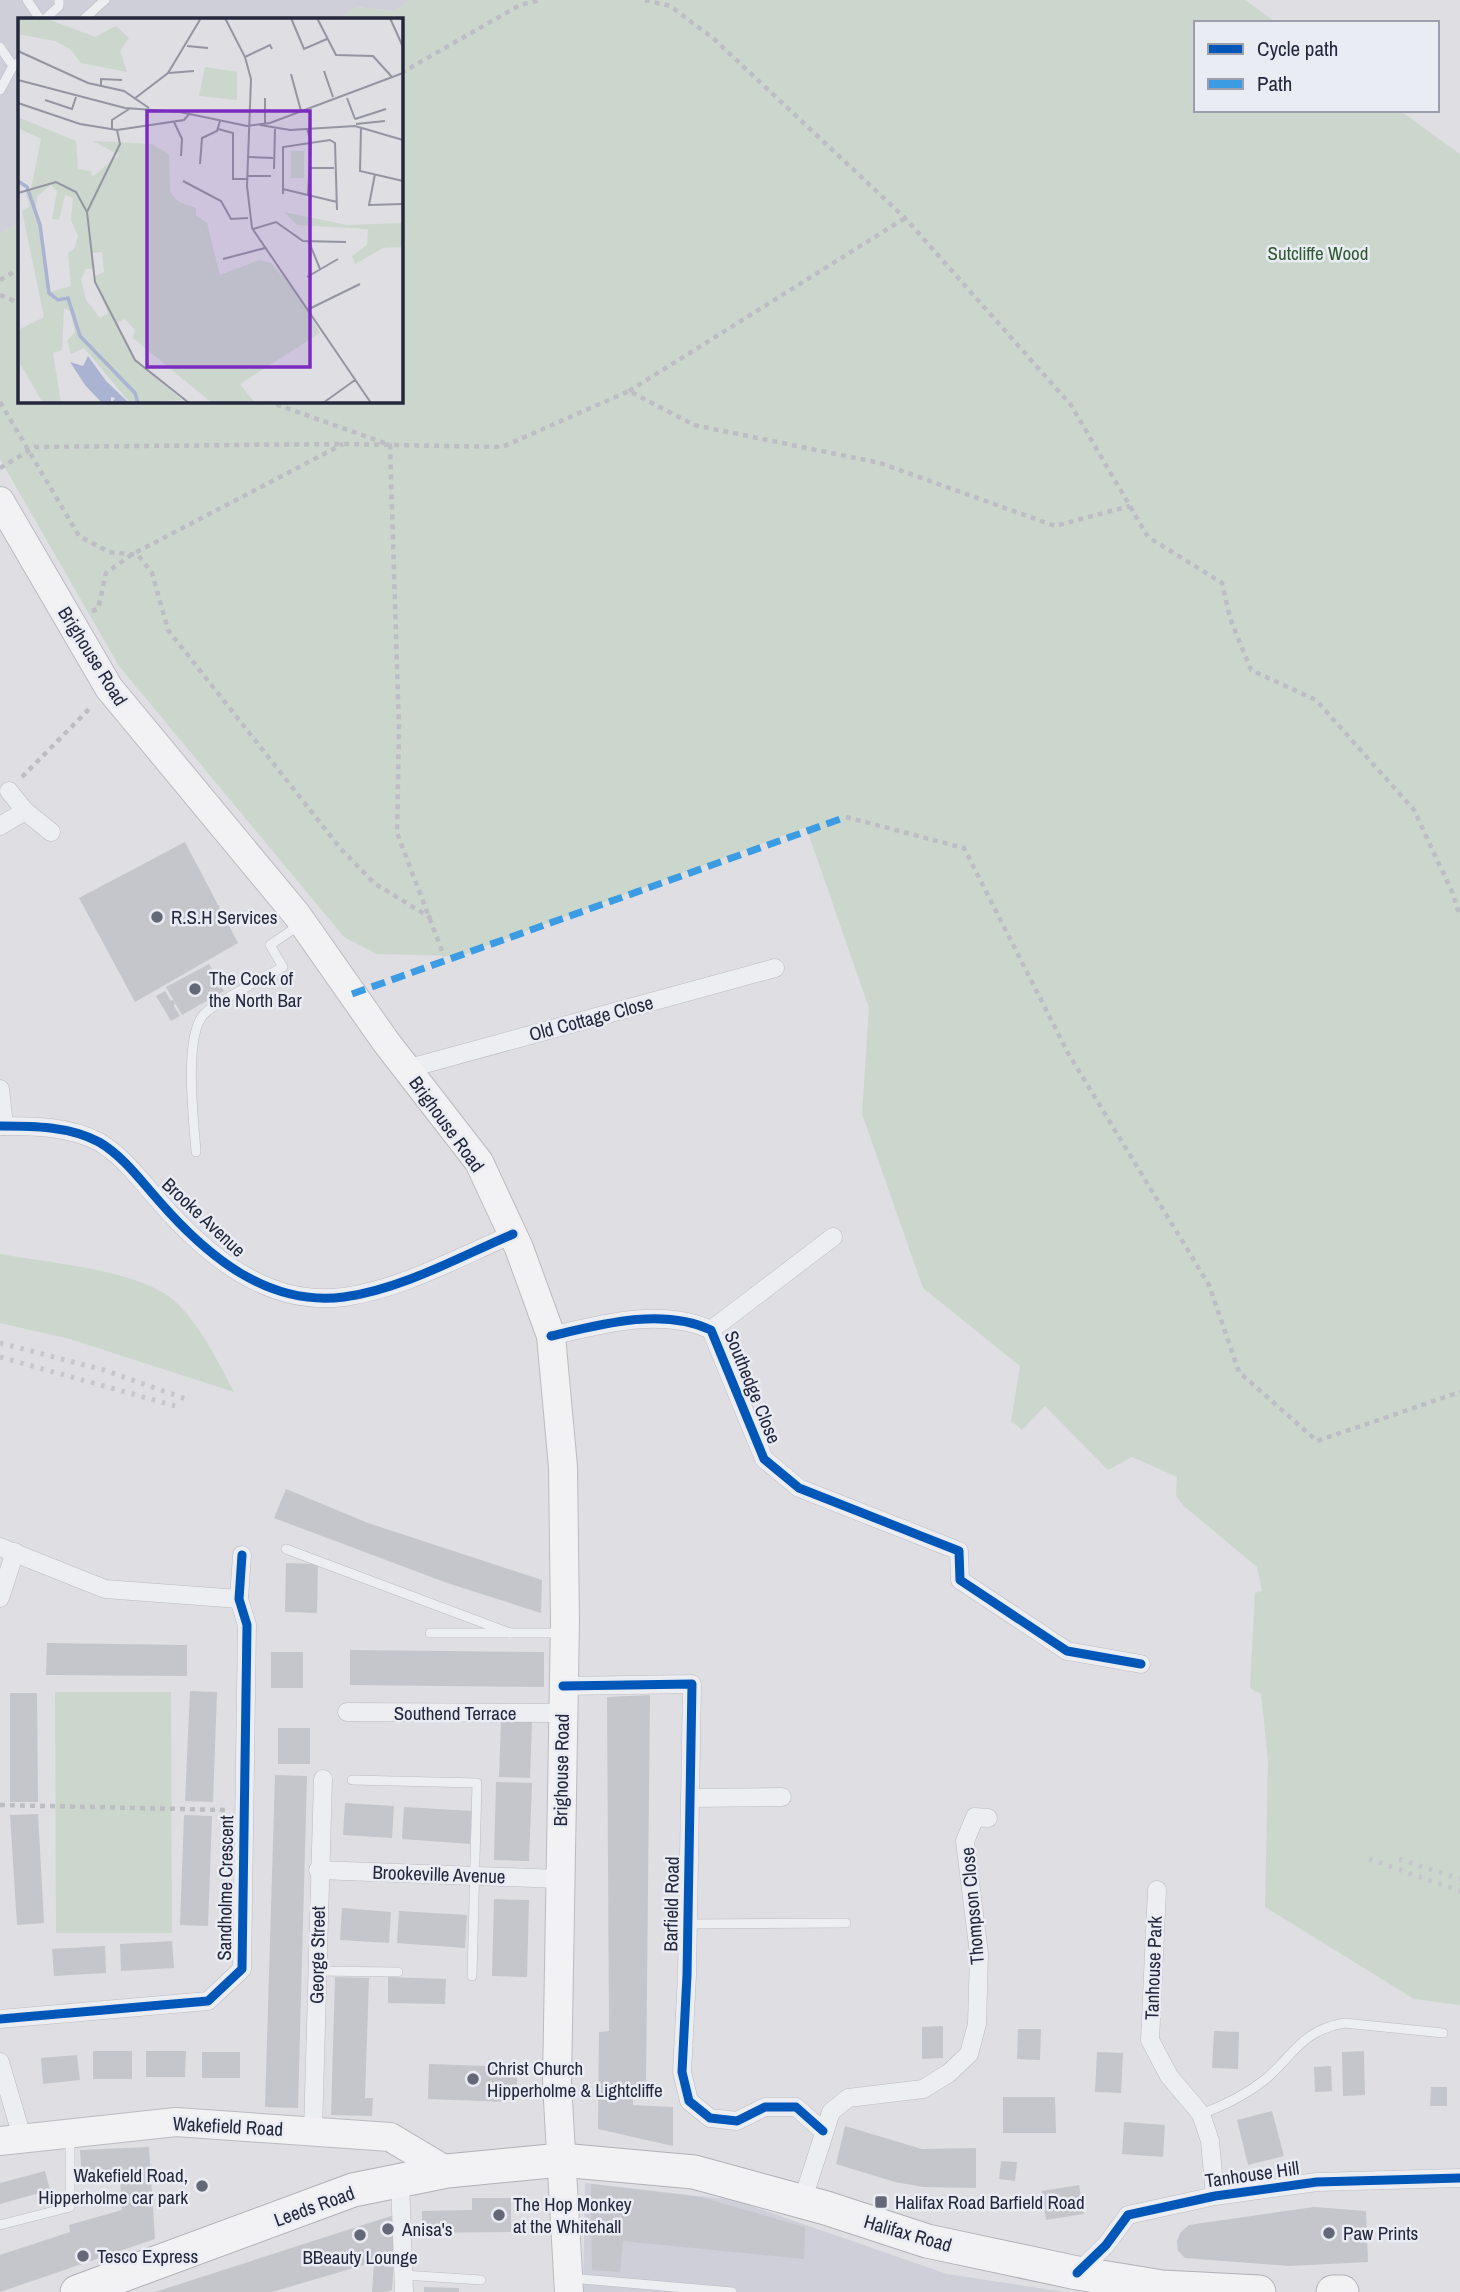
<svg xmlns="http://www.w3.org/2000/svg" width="1460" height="2292" viewBox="0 0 1460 2292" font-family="'Archivo Narrow',sans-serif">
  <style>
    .built { fill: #cecfd9 }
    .green { fill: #cbd7cd }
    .building { fill: #c5c6cb }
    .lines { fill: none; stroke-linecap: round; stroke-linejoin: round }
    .lane-casing { stroke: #bbbbc1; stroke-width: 10 }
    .street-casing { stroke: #bbbbc1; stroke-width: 19 }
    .primary-casing { stroke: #babbc1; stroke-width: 30 }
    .highway-casing { stroke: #b0b1b8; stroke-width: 35 }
    .path { stroke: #bdbdc4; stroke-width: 4.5; stroke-dasharray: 5 5; stroke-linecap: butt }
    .lane { stroke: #edeef1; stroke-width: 9 }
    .street { stroke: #edeef1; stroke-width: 18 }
    .primary { stroke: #f2f2f5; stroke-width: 28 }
    .highway { stroke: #f2f2f5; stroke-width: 33 }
    .rail { stroke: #c6c7cc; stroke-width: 5; stroke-dasharray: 3.5 7; stroke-linecap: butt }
    .quiet { stroke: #3c9ce3; stroke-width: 7; stroke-dasharray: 14 7; stroke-linecap: butt }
    .cycleway-casing { stroke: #eaecf4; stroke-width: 13 }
    .cycleway { stroke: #0057b8; stroke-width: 9 }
    .poi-dot { fill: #656877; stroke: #eaecf4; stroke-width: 2.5 }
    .labels { text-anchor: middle; stroke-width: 5; stroke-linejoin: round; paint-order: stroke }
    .park-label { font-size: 19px; fill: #315932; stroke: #eaecf4 }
    .street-label { font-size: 19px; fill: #24283d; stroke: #eaecf4 }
    .poi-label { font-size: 19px; fill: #24283d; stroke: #eaecf4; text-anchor: start }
    .inset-river { fill: none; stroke: #aab3d1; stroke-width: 3.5 }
    .inset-road { fill: none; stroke: #9495a1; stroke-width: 2 }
    .view { fill: #7b2cbf; fill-opacity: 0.15; stroke: #7b2cbf; stroke-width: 3.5 }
    .inset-edge { fill: none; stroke: #24283d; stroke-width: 3.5 }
  </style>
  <rect width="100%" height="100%" fill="#dedee3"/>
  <g class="built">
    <polygon points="0,0 410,0 395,11 357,7 338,19 19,19 19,223 0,234"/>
    <polygon points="585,2183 734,2200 947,2274 1065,2292 583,2292"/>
  </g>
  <g class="green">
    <polygon points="410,0 1245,0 1277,23 1196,23 1196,110 1399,110 1460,154 1460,2005 1414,1999 1265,1907 1268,1761 1261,1694 1250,1688 1255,1593 1262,1591 1257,1567 1184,1506 1176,1496 1177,1477 1132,1457 1108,1470 1045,1406 1022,1430 1011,1421 1020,1366 923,1288 862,1114 869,1008 806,827 460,956 377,954 344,937 119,666 0,459 0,234 19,223 19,401 401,401 401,19 338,19 357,7 395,11"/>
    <path d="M0,1254c49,9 119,14 162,38 31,17 56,70 72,100l-164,-53 -70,-16z"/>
    <polygon points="55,1692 171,1692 172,1933 56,1933"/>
  </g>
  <g class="building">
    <polygon points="185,842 238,943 135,1002 79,898"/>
    <polygon points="209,964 224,991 182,1015 166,987"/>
    <polygon points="165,991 180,1016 171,1021 156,996"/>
    <polygon points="286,1489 368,1523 542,1580 541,1613 447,1583 274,1518"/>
    <polygon points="286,1563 318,1564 317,1613 285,1612"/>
    <polygon points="47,1643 187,1645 187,1676 46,1675"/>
    <polygon points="350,1650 544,1652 544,1687 350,1685"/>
    <rect x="271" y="1652" width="32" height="36"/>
    <polygon points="190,1691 217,1692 213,1802 185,1801"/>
    <polygon points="10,1693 37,1693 38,1802 10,1802"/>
    <polygon points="650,1695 646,2087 633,2086 633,2105 673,2107 673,2146 598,2129 599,2032 609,2031 607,1697"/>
    <polygon points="501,1721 532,1722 530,1778 499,1777"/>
    <rect x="278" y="1728" width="32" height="36"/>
    <polygon points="275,1775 307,1776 298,2108 265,2107"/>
    <polygon points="496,1782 532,1783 529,1861 494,1860"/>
    <polygon points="345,1803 394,1806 392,1838 343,1835"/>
    <polygon points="404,1807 472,1811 470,1844 402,1839"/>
    <polygon points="38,1814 44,1923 17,1925 10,1815"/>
    <polygon points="184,1815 212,1816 208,1926 180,1925"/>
    <polygon points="494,1899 529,1900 527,1977 492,1976"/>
    <polygon points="342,1908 391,1912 389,1943 340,1940"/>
    <polygon points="399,1911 467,1915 465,1948 397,1943"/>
    <polygon points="172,1941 174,1968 121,1971 120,1944"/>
    <polygon points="105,1946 106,1973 54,1976 52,1949"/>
    <polygon points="335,1977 369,1978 365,2098 373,2098 372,2116 331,2115"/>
    <polygon points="388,1977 446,1979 445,2004 388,2003"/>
    <polygon points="943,2026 943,2058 922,2059 922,2027"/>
    <polygon points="1018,2029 1041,2029 1040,2060 1017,2059"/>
    <polygon points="1214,2031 1239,2032 1238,2069 1212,2068"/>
    <rect x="93" y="2051" width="39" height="28"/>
    <polygon points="146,2051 186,2051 185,2077 146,2077"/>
    <polygon points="1364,2051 1365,2095 1343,2096 1342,2052"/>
    <rect x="202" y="2052" width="38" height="26"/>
    <polygon points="1097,2052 1123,2053 1121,2093 1095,2092"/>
    <polygon points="77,2055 80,2080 43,2084 41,2058"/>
    <polygon points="429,2064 517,2067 517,2092 507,2092 507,2102 428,2099"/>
    <polygon points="1331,2066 1332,2091 1315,2092 1314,2067"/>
    <polygon points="1431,2087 1447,2087 1447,2106 1430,2106"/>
    <polygon points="1003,2097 1055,2097 1056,2133 1003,2133"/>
    <polygon points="1272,2111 1284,2156 1248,2165 1237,2120"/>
    <polygon points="1124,2122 1165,2125 1163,2157 1122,2154"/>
    <polygon points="845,2126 922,2149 976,2148 976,2188 923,2187 895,2182 836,2164"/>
    <polygon points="149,2147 155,2239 0,2292 0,2255 70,2232 69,2225 122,2210 120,2180 82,2182 80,2150"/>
    <polygon points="1001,2161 1017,2162 1015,2181 999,2179"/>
    <polygon points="45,2171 50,2190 0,2204 0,2183"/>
    <polygon points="591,2184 700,2197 805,2227 804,2259 623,2241 620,2272 592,2270"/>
    <polygon points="1079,2185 1084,2214 1046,2220 1042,2191"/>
    <polygon points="472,2198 511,2198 511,2232 422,2233 422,2211 472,2210"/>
    <polygon points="1314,2207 1366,2211 1368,2262 1289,2266 1185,2258 1178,2251 1177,2241 1180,2233 1189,2225"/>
    <polygon points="397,2214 392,2290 387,2292 372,2292 374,2262 272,2292 155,2292"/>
    <polygon points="424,2287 459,2288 459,2292 424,2292"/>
  </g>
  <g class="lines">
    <defs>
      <g id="lane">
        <polyline points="27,0 40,19"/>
        <polyline points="45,19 59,6 59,0"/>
        <polyline points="84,19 105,0"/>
        <polyline points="0,47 13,66"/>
        <polyline points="0,90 13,66 19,62"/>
        <path d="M196,1152c-2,-30 -13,-115 8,-138 12,-12 61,-37 79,-47l-13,-22 31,-21"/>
        <polyline points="286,1549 510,1633"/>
        <polyline points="430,1633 563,1633"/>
        <polyline points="352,1780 477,1783 472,1976"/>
        <polyline points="688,1924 846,1923"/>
        <polyline points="316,1971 398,1972"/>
        <path d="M1201,2114c25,-9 45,-19 66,-36 28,-25 35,-47 77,-55l99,10"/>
        <polyline points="0,2225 70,2207 70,2137"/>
        <polyline points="403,2275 481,2280"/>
        <polyline points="570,2278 732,2292"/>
      </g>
      <g id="street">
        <polyline points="9,791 25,811 51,832"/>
        <polyline points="0,826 25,811"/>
        <polyline points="406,1069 775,968"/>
        <polyline points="0,1089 4,1126"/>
        <path d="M0,1126c33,0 69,0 99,16 24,14 42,39 60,59 47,54 108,106 185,96 58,-8 115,-40 169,-63"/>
        <polyline points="711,1330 833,1237"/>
        <path d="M551,1336c50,-12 112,-29 160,-6l53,129 35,29 160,63 1,29 107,71 74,13"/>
        <polyline points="0,1547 105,1589 239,1599"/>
        <polyline points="0,1598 15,1552"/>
        <polyline points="563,1686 692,1684 687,1975 682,2072 689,2101 710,2118 737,2121 765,2107 796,2107 823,2131"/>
        <polyline points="347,1712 562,1713"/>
        <polyline points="690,1798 782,1797"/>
        <polyline points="318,1870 560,1879"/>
        <polyline points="1157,1890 1150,2040 1169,2076 1201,2114 1210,2141 1215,2196"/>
        <polyline points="0,2019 208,2001 242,1969 247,1625 239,1599 242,1555"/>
        <polyline points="0,2062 22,2137"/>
        <polyline points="313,2131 323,1779"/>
        <polyline points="400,2181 404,2292"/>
        <polyline points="802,2202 831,2112 848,2098 923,2089 949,2073 969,2054 977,2024 979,1954 965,1841 975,1817 988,1818"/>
        <polyline points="1077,2273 1106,2245 1128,2215 1215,2196 1317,2182 1460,2178"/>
      </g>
      <g id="primary">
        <polyline points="0,501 109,688 297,915 386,1042 479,1162 519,1248 551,1336 563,1467 565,1621 557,2083 569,2292"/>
        <polyline points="0,2141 176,2122 390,2137 447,2171"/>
      </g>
      <g id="highway">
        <polyline points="77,2292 353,2190 447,2171 561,2160 694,2172 826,2208 927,2241 1077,2273 1162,2287 1259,2292"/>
        <polyline points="1333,2292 1342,2292"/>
      </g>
    </defs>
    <use href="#lane" class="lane-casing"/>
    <use href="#street" class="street-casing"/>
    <use href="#primary" class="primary-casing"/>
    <use href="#highway" class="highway-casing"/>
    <g class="path">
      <polyline points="645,0 670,6 714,39 905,218 1071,405 1148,537 1222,583 1230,618 1251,670 1316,700 1414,810 1453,894 1460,917"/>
      <polyline points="401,73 520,5 541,0"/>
      <polyline points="0,280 19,269"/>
      <polyline points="0,295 19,303"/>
      <polyline points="629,391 905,218"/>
      <polyline points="267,401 390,445 399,729 397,833 444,956"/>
      <polyline points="0,402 79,536 109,552 138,555 152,573 168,630 341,849 374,883 431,918"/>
      <polyline points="0,468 35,447 344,444 502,447 629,391 694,425 880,463 1055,526 1130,506"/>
      <polyline points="92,611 98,609 106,573 131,555 343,444"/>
      <polyline points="22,777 92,706"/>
      <polyline points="846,817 964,848 1068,1053 1209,1285 1239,1372 1317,1441 1460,1392"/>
      <polyline points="172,1003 174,1002"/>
      <polyline points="0,1805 226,1810"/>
    </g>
    <use href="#lane" class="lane"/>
    <use href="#street" class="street"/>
    <use href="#primary" class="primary"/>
    <use href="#highway" class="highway"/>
    <g class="rail">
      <polyline points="0,1343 104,1370 186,1399"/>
      <polyline points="0,1357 179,1407"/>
      <polyline points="1369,1859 1460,1891"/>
      <polyline points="1399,1859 1460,1879"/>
    </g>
    <polyline class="quiet" points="352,994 846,817"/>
    <defs>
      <g id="cycleway">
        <path d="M0,1126c33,0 69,0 99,16 24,14 42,39 60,59 47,54 108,106 185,96 58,-8 115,-40 169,-63"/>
        <path d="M551,1336c50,-12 112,-29 160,-6l53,129 35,29 160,63 1,29 107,71 74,13"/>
        <polyline points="563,1686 692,1684 687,1975 682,2072 689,2101 710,2118 737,2121 765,2107 796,2107 823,2131"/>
        <polyline points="0,2019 208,2001 242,1969 247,1625 239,1599 242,1555"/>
        <polyline points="1077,2273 1106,2245 1128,2215 1215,2196 1317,2182 1460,2178"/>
      </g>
    </defs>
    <use href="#cycleway" class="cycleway-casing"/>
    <use href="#cycleway" class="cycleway"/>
  </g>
  <g class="poi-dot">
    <circle cx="157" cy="917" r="7"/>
    <circle cx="195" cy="989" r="7"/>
    <circle cx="473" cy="2079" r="7"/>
    <circle cx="202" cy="2186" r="7"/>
    <rect x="874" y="2195" width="14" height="14" rx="3.5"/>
    <circle cx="499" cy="2215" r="7"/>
    <circle cx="388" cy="2229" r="7"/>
    <circle cx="1329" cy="2233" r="7"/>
    <circle cx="360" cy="2235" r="7"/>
    <circle cx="83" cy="2256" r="7"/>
  </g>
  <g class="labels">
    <g class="park-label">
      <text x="1318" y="260">Sutcliffe Wood</text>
    </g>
    <g class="street-label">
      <text transform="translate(93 656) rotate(58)" y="7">Brighouse Road</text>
      <text transform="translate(591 1018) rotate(-15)" y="7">Old Cottage Close</text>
      <text transform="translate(447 1124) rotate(54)" y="7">Brighouse Road</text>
      <text transform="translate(204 1217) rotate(43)" y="7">Brooke Avenue</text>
      <text transform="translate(753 1387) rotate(68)" y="7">Southedge Close</text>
      <text x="455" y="1720">Southend Terrace</text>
      <text transform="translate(561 1770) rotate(-89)" y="7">Brighouse Road</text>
      <text transform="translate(439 1874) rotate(2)" y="7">Brookeville Avenue</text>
      <text transform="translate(225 1888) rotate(-89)" y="7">Sandholme Crescent</text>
      <text transform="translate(671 1904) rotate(-89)" y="7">Barfield Road</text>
      <text transform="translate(972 1906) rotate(-95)" y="7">Thompson Close</text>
      <text transform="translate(317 1955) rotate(-89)" y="7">George Street</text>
      <text transform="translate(1153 1968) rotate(-88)" y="7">Tanhouse Park</text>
      <text transform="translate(228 2126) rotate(3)" y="7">Wakefield Road</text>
      <text transform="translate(1252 2174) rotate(-8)" y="7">Tanhouse Hill</text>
      <text transform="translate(314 2206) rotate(-20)" y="7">Leeds Road</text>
      <text transform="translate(908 2233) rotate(16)" y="7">Halifax Road</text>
    </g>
    <g class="poi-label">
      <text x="171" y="924">R.S.H Services</text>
      <text x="209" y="985">The Cock of<tspan x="209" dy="22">the North Bar</tspan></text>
      <text x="487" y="2075">Christ Church<tspan x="487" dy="22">Hipperholme &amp; Lightcliffe</tspan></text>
      <text x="188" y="2182" text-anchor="end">Wakefield Road,<tspan x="188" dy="22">Hipperholme car park</tspan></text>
      <text x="895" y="2209">Halifax Road Barfield Road</text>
      <text x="513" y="2211">The Hop Monkey<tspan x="513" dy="22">at the Whitehall</tspan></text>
      <text x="402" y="2236">Anisa's</text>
      <text x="1343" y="2240">Paw Prints</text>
      <text x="97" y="2263">Tesco Express</text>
      <text x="360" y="2264" text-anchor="middle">BBeauty Lounge</text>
    </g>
  </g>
  <g transform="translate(18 18)">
    <rect width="385" height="385" fill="#dedee3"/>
    <path d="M0,0h27l50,19 21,-11 13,12 -9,13 7,21 -46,-9 -11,-14 -15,-8 -37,-7zM187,49l32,5v28l-38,-4zM0,99l58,24 2,28 13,2 1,6 27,-22 -26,-14 59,3 17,10 1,38 9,10 17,6v7l11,8 13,52 39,-15 12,3 26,30 23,40 -80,51 15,19h-43l-79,-65 2,-8 -10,-11 -8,4 18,37 47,40 -52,3 -46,-55 -13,6 -4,-13 8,-9 -5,-21 -6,-3 -2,42 -9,3 8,50h-18l-25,-43v-30l26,-13 -22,-106 8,-5 -5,-15 6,-2 10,-50 -23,-11zM33,167l6,6 -5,28 7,1 6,-25 8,3 -2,22 7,16 -4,13 -6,4 3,33 -21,6 -14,-84 1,-12zM84,234l2,20 -11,5 15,36 -8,5 -14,-18 -5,-21 5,-10h8l-2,-16zM273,133h13v27h-13zM266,194l63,13 56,-2v24l-20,1 -28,16 -3,-8 15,-11 1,-16 -71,-4z" fill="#cbd7cd" fill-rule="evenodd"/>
    <path d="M70,338l18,25 23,22h-17l3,-5 -4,-1v6h-9l-17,-18 -15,-23 13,4z" fill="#aab3d1"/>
    <path class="inset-river" d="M0,163l9,6 13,38 9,68 9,7 10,-2 12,38 55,57 3,10"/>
    <path class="inset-road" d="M207,0l20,39 6,22 -4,107 5,42 119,175M273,0l13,31 23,-10M299,0l19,37 37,1 19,21M372,0l13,29M169,28l21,2M0,33l70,32 36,8 25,17M227,39l25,-12 2,4M306,53l9,26M151,55l25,-2M273,56l10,37M0,62l107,28 55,4 67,14 23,-3 133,-50M83,67v-6l21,1M247,80v25M329,80l8,21M116,81l34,-26 33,-55M27,82l27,9 4,-12M0,85l62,21 37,6 67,-10 6,-7M337,101l31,-10M156,104l8,17 -1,17M338,106l29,-3M242,107l30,5 65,-4 48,14M343,109l-1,44 43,10M94,111v-9l17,-11M200,111l15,4v46h14M289,111l4,13 -3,52M99,112l3,14 -33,68 8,70 40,78 54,43M229,139l26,1M182,146l2,-26 15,-7 3,-10M293,150h23M256,151l1,-40M357,156l-6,31 34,-1M229,158h24M165,163l38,20 10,18 17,-1M265,171l54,13M0,175l38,-11 20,10 11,20M265,176v-47l47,-7 5,3 2,67M235,211l23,-7 27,19 43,1M291,224l11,27M205,241l42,-11M289,259l31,-18M291,291l51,-25M305,385l32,-23"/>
    <path class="view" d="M129,93h163v256h-163z"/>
    <rect width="385" height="385" class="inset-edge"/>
  </g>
  <rect x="1194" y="21" width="245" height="91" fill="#eaecf4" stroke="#9b9eab" stroke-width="2"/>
  <rect x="1208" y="44" width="35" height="10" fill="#0057b8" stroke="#9b9eab" stroke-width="2"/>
  <text x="1257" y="56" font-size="21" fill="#24283d">Cycle path</text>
  <rect x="1208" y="79" width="35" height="10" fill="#3c9ce3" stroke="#9b9eab" stroke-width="2"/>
  <text x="1257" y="91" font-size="21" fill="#24283d">Path</text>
</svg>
